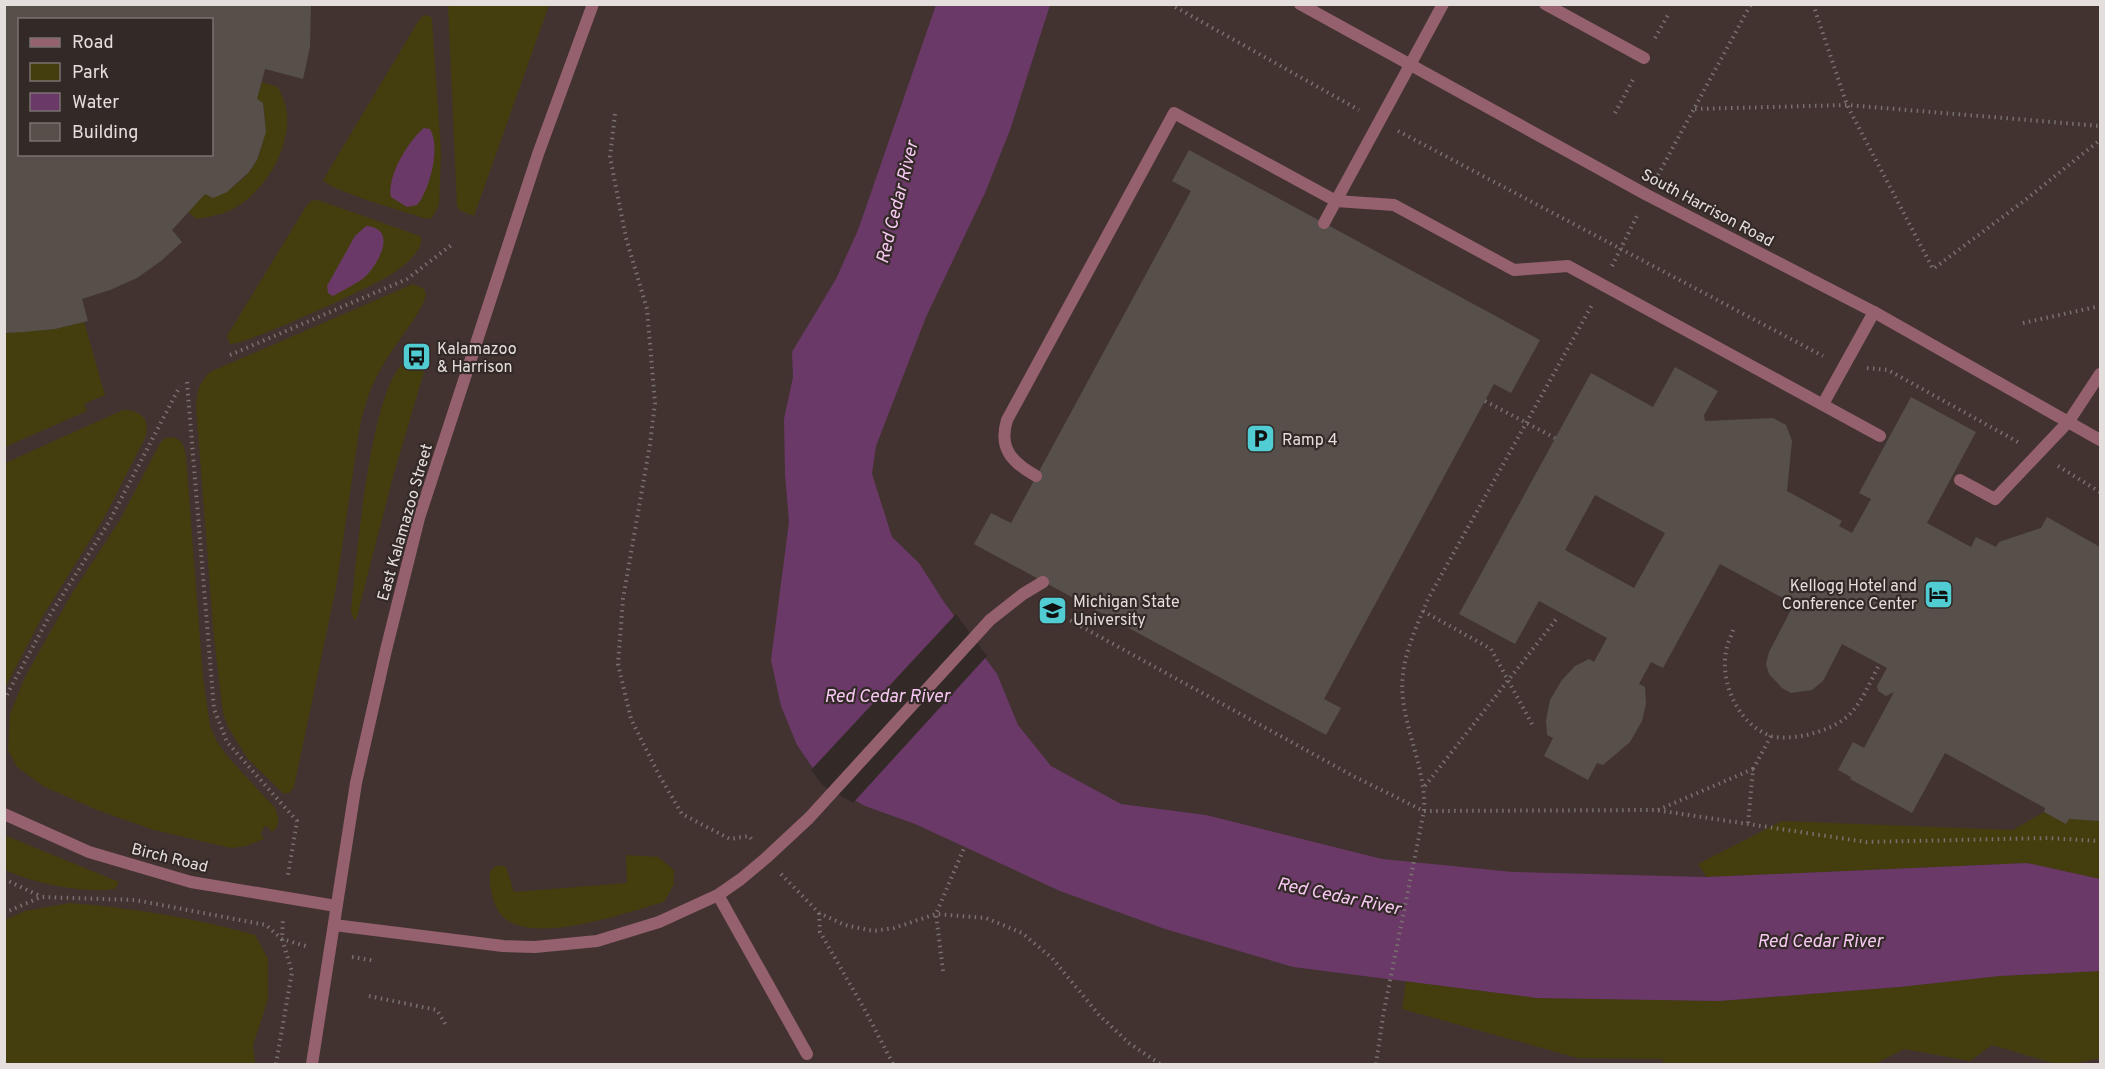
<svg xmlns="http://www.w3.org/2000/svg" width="2105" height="1069" viewBox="0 0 2105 1069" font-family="Overpass,sans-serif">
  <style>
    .built { fill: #423330; fill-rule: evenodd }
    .green { fill: #443e0e }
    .water { fill: #6a3967 }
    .pier { fill: #332a28 }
    .building { fill: #57504a; fill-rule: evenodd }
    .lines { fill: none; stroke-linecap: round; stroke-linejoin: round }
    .path { stroke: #79716f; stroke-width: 4; stroke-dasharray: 1.5 4.5; stroke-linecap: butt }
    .service { stroke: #95616e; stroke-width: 12 }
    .minor { stroke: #95616e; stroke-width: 12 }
    .tertiary { stroke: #95616e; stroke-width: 12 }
    .path-bridge { stroke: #79716f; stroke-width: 4; stroke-dasharray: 1.5 4.5; stroke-linecap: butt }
    .labels { text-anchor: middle; stroke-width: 4.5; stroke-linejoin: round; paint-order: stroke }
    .street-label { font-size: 16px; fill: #e4dedc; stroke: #332a28 }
    .poi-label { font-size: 16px; fill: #e4dedc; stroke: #332a28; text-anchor: start }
    .water-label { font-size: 18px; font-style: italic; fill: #f8c9f3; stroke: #332a28 }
  </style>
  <rect width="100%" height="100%" fill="#332a28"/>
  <path class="built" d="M5,5h2095v1059h-2095zM20,20h192v134h-192z"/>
  <g class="green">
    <polygon points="448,5 549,5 474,216 459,210 457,206"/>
    <path d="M424,15l6,1 2,3 9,134 -2,52 -8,14 -7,-1c-18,-6 -93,-27 -101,-38l96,-160z"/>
    <path d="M262,82l16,5c4,9 8,17 9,27 3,38 -24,81 -58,97 -10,4 -21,6 -32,8l-9,-7 17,-18 8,4c41,-17 58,-51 50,-95l-6,-4z"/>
    <path d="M318,200l99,35 4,2c2,14 -16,28 -26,35 -16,12 -151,74 -165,72l-3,-8 80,-131 4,-4z"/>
    <path d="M413,284l11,5 2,6 -3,9c-14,26 -35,48 -48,76 -7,14 -11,29 -15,45l-24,163 -42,199 -5,6 -5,1 -36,-35 -20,-32 -5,-14 -9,-75 -18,-232c1,-15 3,-23 14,-34z"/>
    <polygon points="84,322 105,395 84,404 87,411 5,447 5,333 55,329"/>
    <path d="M410,360l16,5 -32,108 -38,147h-2l-3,-8c4,-39 20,-244 59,-252z"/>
    <path d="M123,410c17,0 27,8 23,26l-42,82 -63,101 -36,69v-225z"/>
    <path d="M172,437c11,3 12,9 14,20l17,221 7,48 7,16 11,15 47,51c4,10 6,17 -3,24l-5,-6 -3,1 -3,7 3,5 -18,7 -15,2 -77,-18 -57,-20 -54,-24 -26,-19 -9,-17 2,-36 15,-37 46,-82 49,-75 40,-77 5,-5z"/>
    <polygon points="2044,812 2066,824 2069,819 2100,821 2100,879 2027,863 1707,877 1698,864 1782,821 2013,830"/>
    <path d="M4,835l115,47 -4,7c-32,5 -81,-6 -110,-19z"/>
    <path d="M626,855l32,2 16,13v14l-10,18c-39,11 -112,37 -150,22 -20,-8 -25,-34 -24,-52 5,-7 9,-7 16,-5l8,25 113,-9z"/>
    <path d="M70,903c62,5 125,15 185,32l13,24v40l-15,46 2,19h-250v-144l20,-9z"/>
    <polygon points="2100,971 2100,1058 2073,1064 2056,1064 1992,1045 1970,1061 1904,1049 1875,1064 1662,1064 1663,1059 1578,1058 1402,1009 1406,981 1537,998 1719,1001 1899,987 2000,976"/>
  </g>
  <g class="water">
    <polygon points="936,5 1050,5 1010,130 985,193 926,317 876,446 872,474 892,537 919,563 944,602 997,674 1018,725 1051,766 1121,804 1206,815 1382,859 1513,872 1707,877 2027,863 2100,879 2100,971 2000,976 1899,987 1719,1001 1537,998 1293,967 1165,929 1060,891 915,824 865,806 823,783 797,745 781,706 771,660 789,522 785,474 784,419 793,377 792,352 836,279 858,230"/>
    <path d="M424,128l6,1c11,18 0,60 -13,76l-10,2 -16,-10c-5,-20 18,-57 33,-69z"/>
    <path d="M366,226c32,2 13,37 0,50 -9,8 -23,14 -33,20l-5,-3 -1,-7 28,-50z"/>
  </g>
  <polygon class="pier" points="956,614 987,656 853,803 822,785 811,770"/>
  <g class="building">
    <path d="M4,4h307l-1,43 -7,32 -38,-10 -8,30 6,4 3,29 -9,28 -8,12 -22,20 -14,6 -8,-4 -33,36 10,12 -21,19 -24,17 -27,12 -28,9 6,22 -33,8 -32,3 -19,1zM20,20h192v134h-192z"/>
    <polygon points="1189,150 1540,340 1511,393 1494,384 1324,699 1341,708 1326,735 974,544 991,513 1011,523 1191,191 1172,181"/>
    <path d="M1675,367l43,24 -14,24 1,6 68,-3 13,7 6,16 -5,50 55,30 -3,5 13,7 19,-34 -12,-6 52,-96 65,35 -49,91 44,24 5,-10 20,10 3,-5 42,-14 6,-11 53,30v274l-31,-2 -3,5 -22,-12 1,-4 -100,-55 -33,60 -62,-34 1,-2 -13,-7 15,-28 11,6 30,-56 -8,4 -8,-5 -1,-5 10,-18 -45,-24 -19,37 -11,9 -21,3 -9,-5 -13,-14 -3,-10 3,-12 25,-48 -74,-40 -57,104 -12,-6 -12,22 6,3 1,17 -4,17 -12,21 -27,23 -6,-2 -9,17 -44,-24 9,-18 -6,-3 -1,-15 4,-20 12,-20 13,-14 14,-7 5,3 13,-24 -68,-37 -24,43 -56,-30 132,-241 62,34zM1595,495l70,38 -31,55 -69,-38z"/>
  </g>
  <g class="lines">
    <g class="path">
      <polyline points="1170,4 1359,110"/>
      <polyline points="1813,4 1847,105 1933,269 2024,201 2100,140"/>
      <polyline points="1655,38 1668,15"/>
      <polyline points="1695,109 1847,105 2100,126"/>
      <polyline points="1615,113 1635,76"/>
      <polyline points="615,114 610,157 626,238 647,309 655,403 650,444 623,599 618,664 631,719 659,775 682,814 730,839 749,836 753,841"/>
      <polyline points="1398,131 1823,356"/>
      <polyline points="1658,175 1751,4"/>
      <polyline points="1612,266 1638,214"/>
      <polyline points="2023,323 2100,306"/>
      <polyline points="230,355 407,279 454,243"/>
      <polyline points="1867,368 1888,370 2018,442"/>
      <polyline points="187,382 214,709 227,742 297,821 288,875"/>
      <polyline points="2058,466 2100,492"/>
      <polyline points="1044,606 1355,777 1424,811 1656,810 1866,842 2048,838 2100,841"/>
      <polyline points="1423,611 1491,649 1533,726"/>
      <path d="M1733,630c-2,7 -6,14 -7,22 -6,32 13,73 45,84 10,3 26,1 36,-1 15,-4 30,-9 42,-20 13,-13 20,-31 29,-48"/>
      <polyline points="4,700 50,615 109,522 180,386"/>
      <polyline points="1753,769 1771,736"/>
      <polyline points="1425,786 1558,617"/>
      <polyline points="1658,810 1753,769 1748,824"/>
      <polyline points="781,874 819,913 845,925 873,931 894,928 936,914 986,918 1022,933 1052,958 1099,1015 1129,1043 1160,1064"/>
      <polyline points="4,879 40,896"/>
      <polyline points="4,913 41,897 135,900 266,925 282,939 309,947"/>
      <polyline points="819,913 820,932 866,1012 893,1064"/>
      <polyline points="352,957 375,961"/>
      <polyline points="943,971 936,914 964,848"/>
      <polyline points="369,996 437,1010 447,1027"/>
      <polyline points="276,1064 292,972 282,939 283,918"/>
      <path d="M1376,1064l7,-48 41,-205c3,-46 -27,-93 -21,-137 3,-26 15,-51 25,-75l164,-294"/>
    </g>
    <g class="service">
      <polyline points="1324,223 1410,65"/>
      <polyline points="1823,404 1874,312"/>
      <path d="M1036,476c-23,-13 -38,-27 -29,-56l167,-307 162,88 58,4 120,65 54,-4 312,170"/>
      <polyline points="1960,480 1995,499 2069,421"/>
      <polyline points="718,895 807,1054"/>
      <polyline points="334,925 503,946 535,947 597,941 659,922 718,895 741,879 766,858 809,818 990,620 1023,594 1043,582"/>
    </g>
    <g class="minor">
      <polyline points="1545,4 1644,58"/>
      <polyline points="1410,65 1443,4"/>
      <polyline points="2069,421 2100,374"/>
      <polyline points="4,814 89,852 191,882 336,906"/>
      <polyline points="312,1064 356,783 386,650 419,518 538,154 593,4"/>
    </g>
    <polyline class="tertiary" points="1300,4 1647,195 1874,312 2100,440"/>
    <polyline class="path-bridge" points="1485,401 1555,438"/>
  </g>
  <defs>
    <symbol id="bus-square" viewBox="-11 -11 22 22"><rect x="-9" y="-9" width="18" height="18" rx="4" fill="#51ccd3" stroke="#332a28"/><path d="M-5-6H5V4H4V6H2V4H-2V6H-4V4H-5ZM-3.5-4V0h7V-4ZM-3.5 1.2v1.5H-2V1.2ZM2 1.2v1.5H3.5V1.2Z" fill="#111"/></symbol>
    <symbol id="parking-square" viewBox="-11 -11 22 22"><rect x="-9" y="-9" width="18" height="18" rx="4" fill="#51ccd3" stroke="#332a28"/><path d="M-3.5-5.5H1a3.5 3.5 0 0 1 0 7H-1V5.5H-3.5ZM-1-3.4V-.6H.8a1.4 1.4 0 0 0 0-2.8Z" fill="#111"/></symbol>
    <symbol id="hotel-square" viewBox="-11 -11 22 22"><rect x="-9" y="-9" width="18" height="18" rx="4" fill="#51ccd3" stroke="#332a28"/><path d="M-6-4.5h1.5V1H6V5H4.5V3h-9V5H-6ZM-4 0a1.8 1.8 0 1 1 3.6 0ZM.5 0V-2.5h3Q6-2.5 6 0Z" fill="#111"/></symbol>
    <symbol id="university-square" viewBox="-11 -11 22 22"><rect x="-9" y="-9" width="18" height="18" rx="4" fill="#51ccd3" stroke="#332a28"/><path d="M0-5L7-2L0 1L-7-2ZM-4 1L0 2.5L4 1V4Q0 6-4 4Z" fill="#111"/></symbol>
  </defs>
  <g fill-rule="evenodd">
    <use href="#bus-square" x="400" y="340" width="33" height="33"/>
    <use href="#parking-square" x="1244" y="422" width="33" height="33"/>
    <use href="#hotel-square" x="1922" y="578" width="33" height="33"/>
    <use href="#university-square" x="1036" y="594" width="33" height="33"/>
  </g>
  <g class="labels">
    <g class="street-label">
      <text transform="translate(1708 207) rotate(28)" y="6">South Harrison Road</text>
      <text transform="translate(404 522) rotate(-74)" y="6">East Kalamazoo Street</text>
      <text transform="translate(170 857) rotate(14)" y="6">Birch Road</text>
    </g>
    <g class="poi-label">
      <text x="437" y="354">Kalamazoo<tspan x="437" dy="18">&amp; Harrison</tspan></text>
      <text x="1282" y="445">Ramp 4</text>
      <text x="1917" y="591" text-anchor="end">Kellogg Hotel and<tspan x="1917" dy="18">Conference Center</tspan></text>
      <text x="1073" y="607">Michigan State<tspan x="1073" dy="18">University</tspan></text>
    </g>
    <g class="water-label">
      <text transform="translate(897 202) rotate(-76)" y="6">Red Cedar River</text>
      <text x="887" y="702">Red Cedar River</text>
      <text transform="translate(1339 896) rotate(12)" y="6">Red Cedar River</text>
      <text x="1820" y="947">Red Cedar River</text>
    </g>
  </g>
  <rect width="2105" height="1069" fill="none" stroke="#e4dedc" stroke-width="12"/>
  <rect x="18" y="18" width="195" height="138" fill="#332a28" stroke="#7a7270" stroke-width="1.5"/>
  <rect x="30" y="38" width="30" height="9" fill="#95616e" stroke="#7a7270" stroke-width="1.5"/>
  <text x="72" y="48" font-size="18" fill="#e4dedc">Road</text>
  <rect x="30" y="63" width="30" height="18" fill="#443e0e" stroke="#7a7270" stroke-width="1.5"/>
  <text x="72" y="78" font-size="18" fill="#e4dedc">Park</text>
  <rect x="30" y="93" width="30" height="18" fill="#6a3967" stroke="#7a7270" stroke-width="1.5"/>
  <text x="72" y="108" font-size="18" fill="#e4dedc">Water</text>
  <rect x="30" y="123" width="30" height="18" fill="#57504a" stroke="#7a7270" stroke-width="1.5"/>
  <text x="72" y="138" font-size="18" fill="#e4dedc">Building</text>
</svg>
